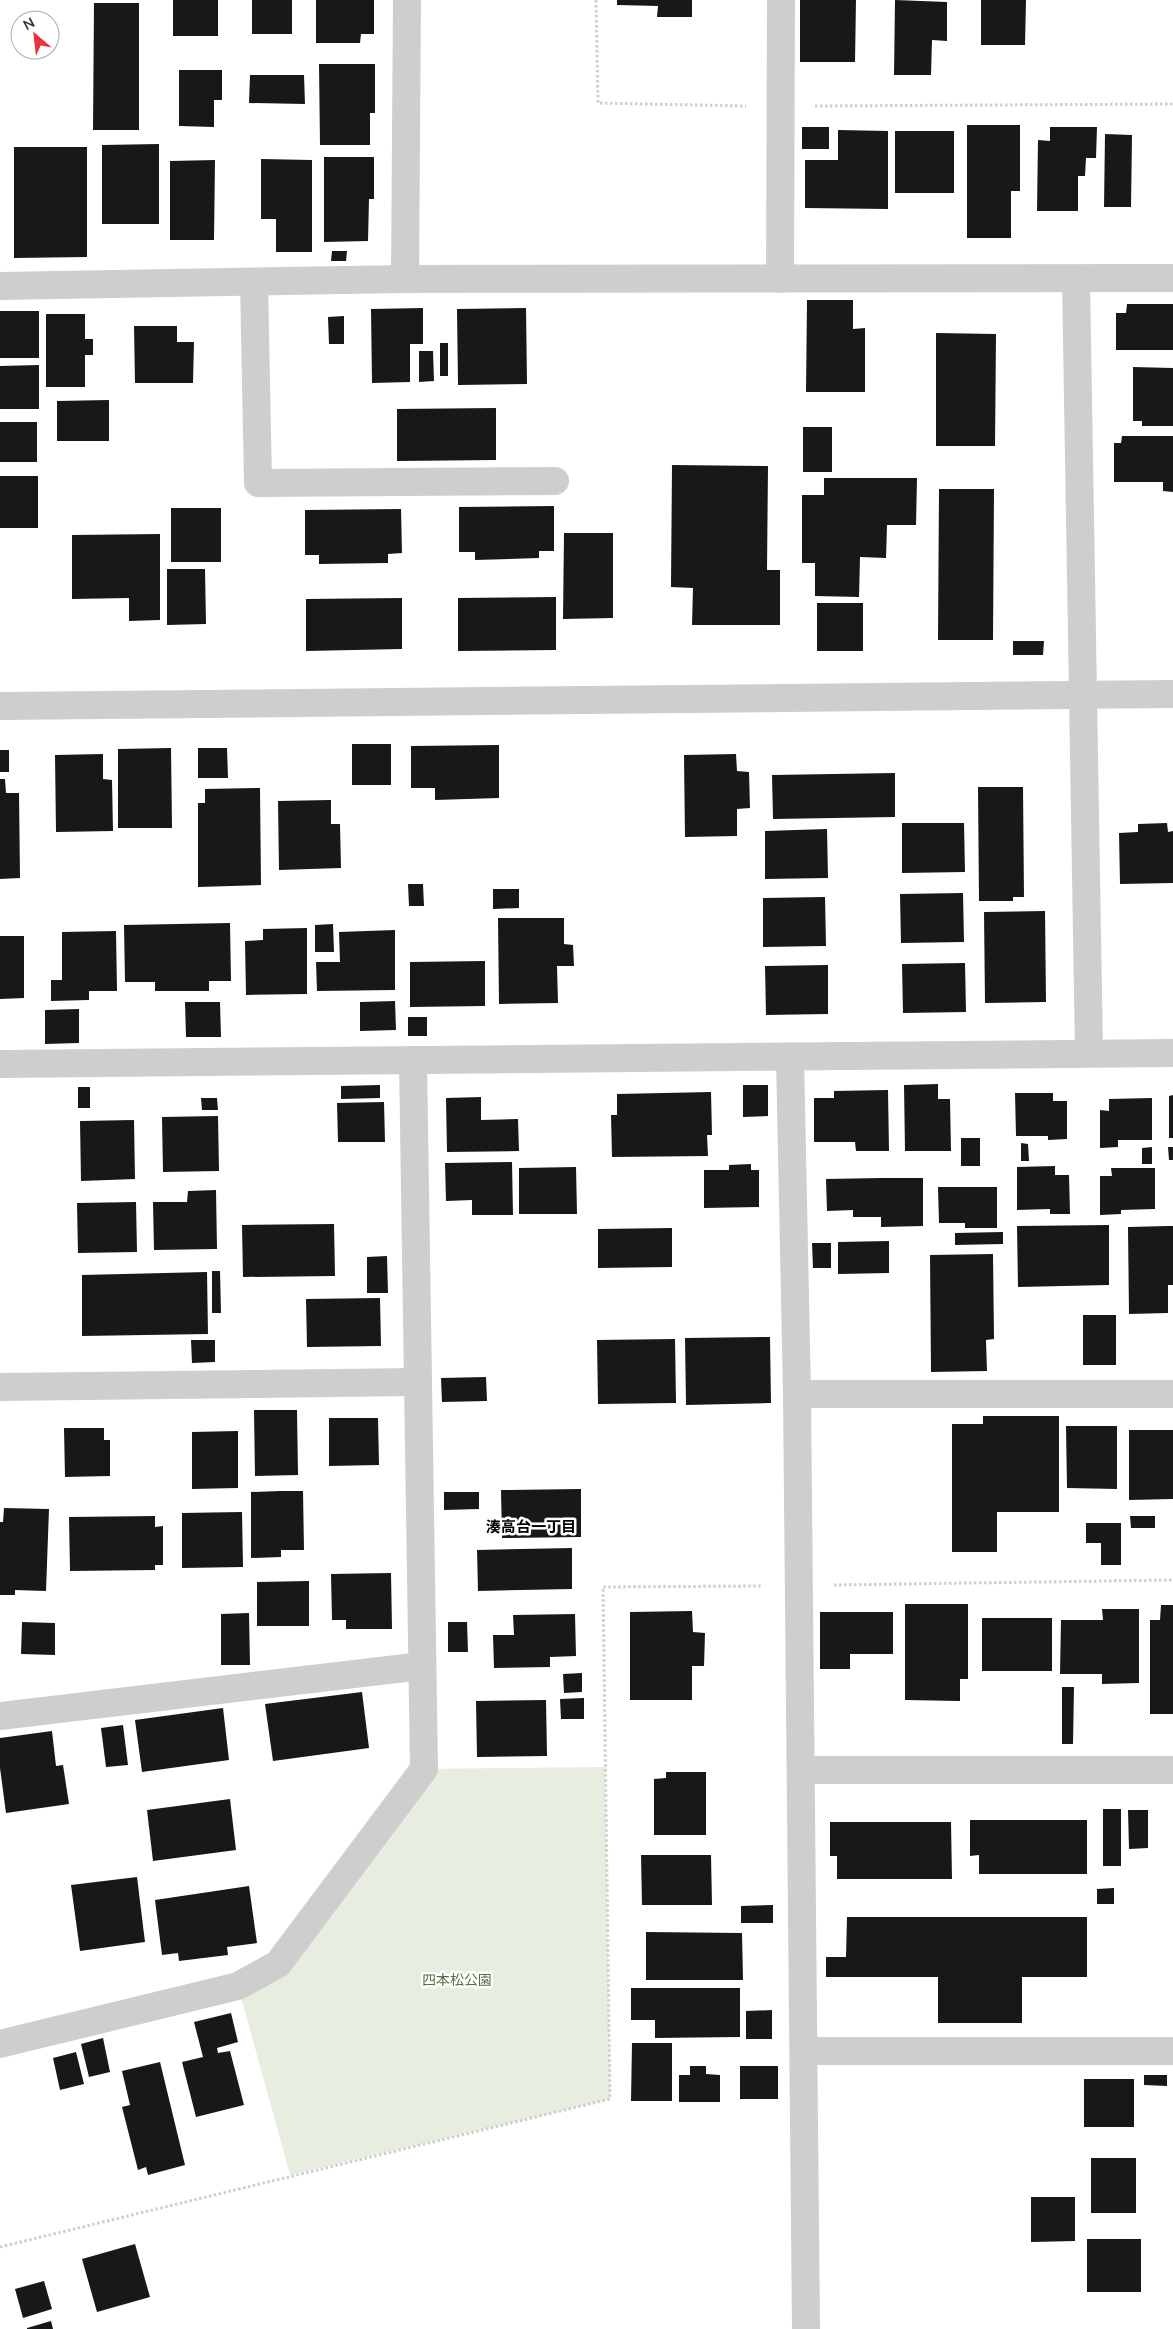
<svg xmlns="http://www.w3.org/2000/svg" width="1173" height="2329" viewBox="0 0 1173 2329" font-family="'Nunito Sans','Noto Sans JP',sans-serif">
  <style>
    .green { fill: #e7eee0 }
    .building { fill: #181818 }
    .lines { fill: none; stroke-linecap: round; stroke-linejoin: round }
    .path { stroke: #cecece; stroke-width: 3; stroke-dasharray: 2.5 2.5; stroke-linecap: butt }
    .minor { stroke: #cecece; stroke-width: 28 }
    .labels { text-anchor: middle; stroke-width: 5; stroke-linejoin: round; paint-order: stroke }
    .park-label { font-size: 14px; fill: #546e3e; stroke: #fff }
    .neighbourhood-label { font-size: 15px; font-weight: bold; fill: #000; stroke: #fff }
  </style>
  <rect width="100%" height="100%" fill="#fff"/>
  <polygon class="green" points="605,1767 610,2099 290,2175 238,1986 278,1964 424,1769"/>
  <g class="building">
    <rect x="173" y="0" width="45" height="36"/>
    <rect x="252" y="0" width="40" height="34"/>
    <polygon points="316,0 374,0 374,34 361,34 360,43 316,43"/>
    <polygon points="617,0 692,0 692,17 657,17 658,6 617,5"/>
    <polygon points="800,0 856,0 855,62 800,62"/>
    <polygon points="895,0 947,2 947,41 932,40 931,75 894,75"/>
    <polygon points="981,0 1026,0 1025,45 981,45"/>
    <polygon points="94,3 139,3 139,130 93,130"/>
    <polygon points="319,64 375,64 375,113 370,113 370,145 320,145"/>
    <polygon points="179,70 222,70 222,100 214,100 214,127 179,126"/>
    <polygon points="250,75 304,75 305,104 249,103"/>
    <polygon points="967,125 1020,125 1020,191 1011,191 1011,238 967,238"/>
    <rect x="802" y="127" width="27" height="22"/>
    <polygon points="1050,127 1097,127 1096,158 1086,158 1085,176 1078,176 1078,211 1037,211 1038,140 1050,141"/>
    <polygon points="838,130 888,131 888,209 805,208 805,160 838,160"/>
    <rect x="895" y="131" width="59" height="62"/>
    <polygon points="1105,134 1132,135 1131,207 1104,207"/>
    <polygon points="159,144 159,224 102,224 102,145"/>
    <polygon points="14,147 87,147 87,257 14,258"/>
    <polygon points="324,157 374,157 374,199 369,199 368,241 324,242"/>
    <polygon points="261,159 312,160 312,252 276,252 276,219 261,219"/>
    <polygon points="215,160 214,240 170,240 170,161"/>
    <polygon points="332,251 347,251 346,261 331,261"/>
    <polygon points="807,300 853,300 853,329 865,328 865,392 806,392"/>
    <polygon points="1127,304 1173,304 1173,350 1116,350 1116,313 1126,313"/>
    <polygon points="423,308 423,344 410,344 410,382 372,383 371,309"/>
    <polygon points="526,308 527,384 458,385 457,309"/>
    <rect x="0" y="311" width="39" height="47"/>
    <polygon points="46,314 85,314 85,339 93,339 93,355 85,355 85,387 46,387"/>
    <polygon points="344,316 344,344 329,344 328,317"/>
    <polygon points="134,326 177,326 177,342 194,342 193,383 135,383"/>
    <polygon points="936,333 996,334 995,446 936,446"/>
    <rect x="440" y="343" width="8" height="33"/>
    <polygon points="419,351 433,351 434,381 419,382"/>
    <polygon points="39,365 39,409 0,409 0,366"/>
    <polygon points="1133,367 1173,368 1173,426 1142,426 1142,421 1133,421"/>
    <polygon points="109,400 109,441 57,441 57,401"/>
    <polygon points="496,408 496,460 397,461 397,409"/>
    <rect x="0" y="422" width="37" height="40"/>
    <rect x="803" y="427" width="29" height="45"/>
    <polygon points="1122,436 1173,436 1173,492 1163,491 1163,482 1114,482 1114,443 1121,443"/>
    <polygon points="672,465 768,466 767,570 780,570 780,625 692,625 693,588 671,587"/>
    <rect x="0" y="476" width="38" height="52"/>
    <polygon points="824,478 917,478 916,525 887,525 886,558 860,557 859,597 815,596 815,563 802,563 802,495 824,495"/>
    <polygon points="939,489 994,489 993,640 938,640"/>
    <polygon points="554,506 554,551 539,551 539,558 475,560 475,552 459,552 459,507"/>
    <rect x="171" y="508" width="50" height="54"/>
    <polygon points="401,509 402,553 388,554 388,563 319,564 319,555 305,555 305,510"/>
    <polygon points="564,533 613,533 613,618 563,619"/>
    <polygon points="160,534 160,620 129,621 129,598 72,599 72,535"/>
    <polygon points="167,569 205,569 206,624 167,625"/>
    <polygon points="556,597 556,650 458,651 458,598"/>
    <polygon points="402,598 402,649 306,651 306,599"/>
    <rect x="817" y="603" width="46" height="48"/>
    <polygon points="1013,641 1044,641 1043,655 1013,655"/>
    <rect x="352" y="744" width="39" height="41"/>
    <polygon points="499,745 499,798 435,800 435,788 411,788 411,746"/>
    <polygon points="171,748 172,828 118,828 118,749"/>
    <polygon points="198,748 227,748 228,778 198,778"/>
    <rect x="0" y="750" width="9" height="22"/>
    <polygon points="103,754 103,779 112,780 113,831 56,832 55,755"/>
    <polygon points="736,754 737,771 749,772 750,808 737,809 737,836 685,837 684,755"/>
    <polygon points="895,773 895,817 773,819 772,775"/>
    <polygon points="0,779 5,779 6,793 19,793 20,878 0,879"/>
    <polygon points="978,787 1023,787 1024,897 1013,897 1013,901 979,901"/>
    <polygon points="260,788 261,885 198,887 198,803 205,803 205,789"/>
    <polygon points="331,800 331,824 340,824 341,868 279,870 278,801"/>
    <polygon points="902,823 964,823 965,872 902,873"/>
    <polygon points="1167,823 1168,832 1173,831 1173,883 1120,884 1119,833 1138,832 1138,824"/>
    <polygon points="827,829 828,878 765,879 765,831"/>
    <polygon points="408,884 423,884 424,906 409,906"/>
    <polygon points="493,889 519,889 519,908 493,909"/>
    <polygon points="963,893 964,942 901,943 900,894"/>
    <polygon points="825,897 826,946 763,947 763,898"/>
    <polygon points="1045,911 1046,1002 985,1003 984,912"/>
    <polygon points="498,918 564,918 564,944 573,945 574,966 557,966 558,1003 499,1004"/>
    <polygon points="230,923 231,981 209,981 209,991 155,991 155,982 125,982 124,925"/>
    <polygon points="333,924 334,952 315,952 315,925"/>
    <polygon points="307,928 307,994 246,995 245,941 263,940 263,929"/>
    <polygon points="395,930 395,990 317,991 316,962 340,962 339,932"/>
    <polygon points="116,931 117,991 89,991 89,1000 51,1001 51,980 62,980 62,932"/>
    <polygon points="0,936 24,936 24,998 0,999"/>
    <polygon points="485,961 485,1006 410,1007 410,962"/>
    <polygon points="965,963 966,1012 903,1013 902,964"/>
    <polygon points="828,965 828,1014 766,1015 765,966"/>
    <polygon points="395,1001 396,1030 360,1031 360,1002"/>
    <polygon points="185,1002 220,1002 221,1037 186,1037"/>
    <polygon points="79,1009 79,1043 45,1044 45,1010"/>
    <rect x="408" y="1017" width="19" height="19"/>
    <polygon points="938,1084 938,1099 950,1099 951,1151 905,1151 904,1085"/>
    <polygon points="380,1085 380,1098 341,1099 341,1086"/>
    <polygon points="743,1085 768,1085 768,1116 743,1117"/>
    <rect x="78" y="1087" width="12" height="21"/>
    <polygon points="888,1090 889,1151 856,1151 855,1142 814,1142 814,1098 834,1098 834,1091"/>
    <polygon points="711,1092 712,1135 707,1135 708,1156 612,1157 611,1115 617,1115 617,1094"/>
    <polygon points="1015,1093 1053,1093 1053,1101 1067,1101 1067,1139 1048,1140 1048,1136 1016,1136"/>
    <polygon points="1173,1095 1173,1138 1169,1138 1169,1096"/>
    <polygon points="481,1097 481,1120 518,1119 519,1151 447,1152 446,1098"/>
    <polygon points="201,1098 217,1098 218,1110 202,1110"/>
    <polygon points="1152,1098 1152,1140 1118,1140 1118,1147 1100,1148 1100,1110 1109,1111 1109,1099"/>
    <polygon points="384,1102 385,1142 338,1142 337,1103"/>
    <polygon points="218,1116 219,1171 163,1172 162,1117"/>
    <polygon points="134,1120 135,1179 81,1181 80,1121"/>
    <rect x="961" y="1138" width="19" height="28"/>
    <polygon points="1021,1143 1028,1144 1029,1161 1021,1161"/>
    <polygon points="1152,1147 1152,1164 1142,1164 1142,1148"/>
    <polygon points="1168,1147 1173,1147 1173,1160 1169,1160"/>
    <polygon points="512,1162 513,1215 472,1215 472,1200 446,1201 445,1163"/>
    <polygon points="751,1164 751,1170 759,1170 759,1207 704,1208 704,1170 729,1170 729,1165"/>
    <polygon points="1055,1166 1055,1175 1069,1175 1070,1214 1050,1214 1050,1209 1017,1210 1017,1167"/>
    <polygon points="576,1167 577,1214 519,1214 519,1168"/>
    <polygon points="1111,1168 1155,1168 1155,1209 1121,1210 1121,1214 1100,1215 1100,1176 1112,1176"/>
    <polygon points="881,1178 923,1178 923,1226 881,1227 881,1217 853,1217 853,1210 827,1211 826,1179"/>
    <polygon points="938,1187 997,1187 997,1228 965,1228 965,1223 939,1223"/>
    <polygon points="216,1190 217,1249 154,1250 153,1202 187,1202 188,1191"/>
    <polygon points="136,1202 137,1252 78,1253 77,1203"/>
    <polygon points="334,1224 335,1276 243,1277 242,1225"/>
    <polygon points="1109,1225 1109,1285 1018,1287 1017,1226"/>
    <polygon points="1168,1226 1173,1226 1173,1285 1168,1285 1168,1313 1129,1314 1128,1227"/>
    <polygon points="672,1228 672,1267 598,1268 598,1229"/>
    <polygon points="1003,1232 1003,1244 955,1245 955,1233"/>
    <polygon points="889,1241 889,1273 838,1274 838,1242"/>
    <polygon points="812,1243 831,1243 831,1268 813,1268"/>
    <polygon points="993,1254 994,1339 986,1340 987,1371 931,1372 930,1255"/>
    <polygon points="387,1256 388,1293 367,1293 367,1257"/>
    <polygon points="212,1271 220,1271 221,1313 212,1313"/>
    <polygon points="207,1272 208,1334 82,1336 82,1275"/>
    <polygon points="380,1298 381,1346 307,1347 306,1299"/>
    <rect x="1083" y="1315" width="33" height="50"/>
    <polygon points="770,1337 771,1403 686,1405 685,1338"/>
    <polygon points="675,1339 676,1403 598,1404 597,1340"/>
    <polygon points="191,1340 215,1340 215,1362 192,1363"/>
    <polygon points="486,1377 487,1401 442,1402 441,1378"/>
    <polygon points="254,1410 297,1410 298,1475 255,1476"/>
    <polygon points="983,1416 1059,1416 1059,1512 997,1512 997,1552 952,1552 952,1424 983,1424"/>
    <polygon points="329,1418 378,1418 379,1465 329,1466"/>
    <polygon points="1066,1426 1117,1426 1117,1489 1067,1488"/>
    <polygon points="64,1428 104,1428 104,1440 110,1440 110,1476 65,1477"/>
    <polygon points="1129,1430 1173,1430 1173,1499 1129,1500"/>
    <polygon points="238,1431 238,1488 192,1489 192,1432"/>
    <polygon points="581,1489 581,1537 502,1538 501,1490"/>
    <polygon points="280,1491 303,1491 304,1550 281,1550 281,1557 251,1558 251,1492"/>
    <polygon points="444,1492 479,1492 479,1509 444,1510"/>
    <polygon points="4,1508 49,1509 46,1591 15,1590 15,1595 0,1595 0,1522 3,1522"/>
    <polygon points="242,1512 243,1567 182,1568 182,1513"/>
    <polygon points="155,1516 155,1527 163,1526 163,1565 155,1565 155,1570 70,1571 69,1517"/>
    <polygon points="1130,1516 1155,1516 1155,1528 1131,1528"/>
    <polygon points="1086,1523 1121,1523 1121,1565 1101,1565 1101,1543 1086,1543"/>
    <polygon points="572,1548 572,1589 478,1591 477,1550"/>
    <polygon points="391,1573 392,1629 346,1629 346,1620 332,1620 331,1574"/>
    <polygon points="309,1581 309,1626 257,1626 257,1582"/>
    <polygon points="905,1604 968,1604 968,1679 960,1679 960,1701 905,1700"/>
    <polygon points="1161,1605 1173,1605 1173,1714 1150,1714 1150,1620 1160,1620"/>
    <polygon points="1102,1609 1139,1609 1139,1683 1102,1684 1102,1674 1060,1674 1061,1620 1103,1620"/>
    <polygon points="692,1611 693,1632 705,1633 704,1666 692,1666 692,1700 630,1700 630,1612"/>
    <polygon points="820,1612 893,1612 893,1654 850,1654 850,1669 820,1669"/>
    <polygon points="249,1613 250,1665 221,1665 221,1614"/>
    <polygon points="575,1614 576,1656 550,1657 550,1667 494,1668 493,1635 514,1635 513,1615"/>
    <rect x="982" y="1618" width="70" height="53"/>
    <polygon points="22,1622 55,1623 55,1655 21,1654"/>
    <polygon points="448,1622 467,1622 468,1652 448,1652"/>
    <polygon points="582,1673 582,1692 564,1693 563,1674"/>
    <polygon points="1062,1687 1074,1687 1073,1744 1062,1744"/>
    <polygon points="362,1692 369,1748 273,1761 265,1704"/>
    <polygon points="584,1698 584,1719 561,1719 560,1699"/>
    <polygon points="546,1700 547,1756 477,1757 476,1701"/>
    <polygon points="223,1708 229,1760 142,1772 135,1720"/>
    <polygon points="123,1725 128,1765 106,1767 101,1728"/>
    <polygon points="52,1731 56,1766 63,1765 69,1804 6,1813 0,1768 0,1738"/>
    <polygon points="666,1772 706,1772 706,1835 654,1835 654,1779 666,1778"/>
    <polygon points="230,1799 236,1850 153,1861 147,1810"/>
    <rect x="1103" y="1809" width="18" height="57"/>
    <polygon points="1128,1810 1148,1810 1148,1848 1129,1849"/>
    <polygon points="970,1820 1087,1820 1087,1874 979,1874 979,1855 970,1856"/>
    <polygon points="830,1822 951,1822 952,1879 837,1879 837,1856 830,1856"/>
    <polygon points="641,1855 711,1855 712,1905 642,1905"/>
    <polygon points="137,1877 145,1942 80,1951 71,1885"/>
    <polygon points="249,1886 257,1943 227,1947 228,1955 179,1961 178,1953 162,1955 155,1900"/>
    <polygon points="1114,1888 1114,1904 1097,1904 1097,1889"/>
    <polygon points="773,1905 773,1923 741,1923 741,1906"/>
    <polygon points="847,1917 1087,1917 1087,1977 1022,1977 1022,2023 938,2023 938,1977 826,1977 826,1957 846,1957"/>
    <polygon points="646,1932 742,1933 743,1980 646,1980"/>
    <polygon points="631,1988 740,1988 740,2037 655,2038 655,2020 631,2020"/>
    <polygon points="772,2010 772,2039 746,2039 746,2011"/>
    <polygon points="231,2013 238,2042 217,2048 218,2053 230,2051 244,2105 196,2117 182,2062 203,2057 194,2022"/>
    <polygon points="103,2038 110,2072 89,2077 81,2044"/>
    <polygon points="632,2043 672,2043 672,2101 631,2101"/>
    <polygon points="76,2052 84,2084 60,2090 53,2058"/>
    <polygon points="160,2062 185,2165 148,2175 146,2167 138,2170 122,2107 130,2105 122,2071"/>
    <polygon points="690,2066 706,2066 706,2074 720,2075 720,2102 679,2102 679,2075 690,2075"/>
    <rect x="740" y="2066" width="38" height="33"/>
    <polygon points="1144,2075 1167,2075 1167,2086 1144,2085"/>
    <rect x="1084" y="2079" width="50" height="48"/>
    <rect x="1091" y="2158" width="45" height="55"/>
    <polygon points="1031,2197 1075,2197 1075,2241 1031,2242"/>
    <rect x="1087" y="2239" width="54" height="53"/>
    <polygon points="135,2244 150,2297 97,2312 82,2259"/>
    <polygon points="44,2281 52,2309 23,2318 15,2289"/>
    <polygon points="51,2321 53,2329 27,2329 27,2328"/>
  </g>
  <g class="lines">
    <g class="path">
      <polyline points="596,0 598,103 746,106"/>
      <polyline points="815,106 1173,104"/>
      <polyline points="834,1585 1173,1580"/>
      <polyline points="0,2247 610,2099 603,1587 763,1586"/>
    </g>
    <g class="minor">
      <polyline points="405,279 407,0"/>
      <polyline points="780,279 781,0"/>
      <polyline points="1076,279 1089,1053"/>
      <polyline points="254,282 258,483 555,481"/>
      <polyline points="0,286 405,279 1173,278"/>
      <polyline points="0,706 1173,694"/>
      <polyline points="790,1057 797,1394 806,2329"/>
      <polyline points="0,1064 1173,1053"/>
      <polyline points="0,1387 417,1382"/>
      <polyline points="797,1394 1173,1394"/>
      <polyline points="0,1716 422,1666"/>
      <polyline points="802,1770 1173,1770"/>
      <polyline points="0,2044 238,1986 278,1964 424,1769 413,1060"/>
      <polyline points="805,2051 1173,2051"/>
    </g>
  </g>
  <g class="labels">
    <g class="park-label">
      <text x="457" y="1985">四本松公園</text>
    </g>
    <g class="neighbourhood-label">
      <text x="531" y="1532">湊高台一丁目</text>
    </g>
  </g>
  <g transform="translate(35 35) rotate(332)"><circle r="24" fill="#ffffff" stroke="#adadad"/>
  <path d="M0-4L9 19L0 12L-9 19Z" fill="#e63540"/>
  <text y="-8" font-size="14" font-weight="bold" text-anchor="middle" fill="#313131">N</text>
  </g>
</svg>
